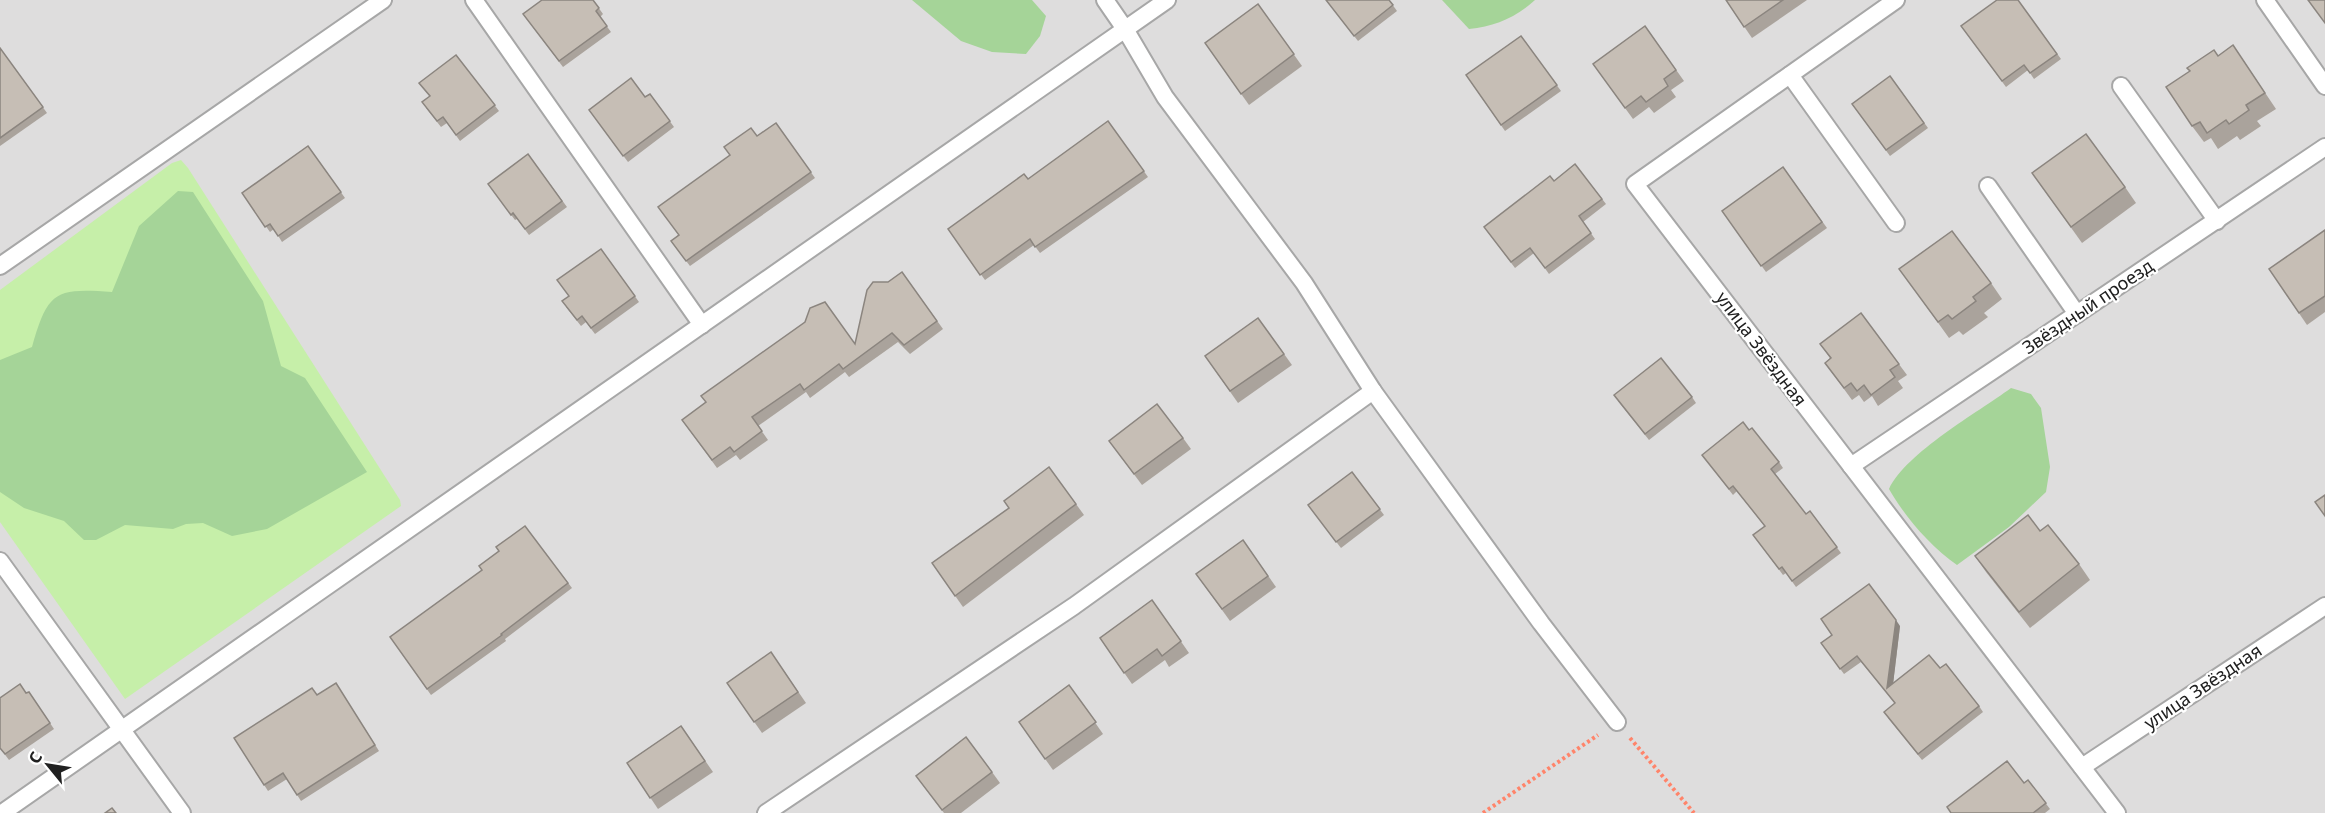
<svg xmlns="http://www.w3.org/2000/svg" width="2325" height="813" viewBox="0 0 2325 813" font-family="'Noto Sans',sans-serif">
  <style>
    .residential { fill: #dedddd }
    .grass { fill: #c6efa9 }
    .forest { fill: #a5d498 }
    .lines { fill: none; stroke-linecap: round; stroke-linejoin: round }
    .service-casing { stroke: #a7a7a7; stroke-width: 20 }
    .path { stroke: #ff846a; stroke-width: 4; stroke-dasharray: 3 3; stroke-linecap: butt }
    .service { stroke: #fff; stroke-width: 16 }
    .wall { fill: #aaa39c }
    .shaded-wall { fill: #8b857f }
    .building { fill: #c6beb5; stroke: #8b857f; stroke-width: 1.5 }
    .labels { text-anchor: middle; stroke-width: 4.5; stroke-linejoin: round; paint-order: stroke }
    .street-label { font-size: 18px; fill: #202020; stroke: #fff }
  </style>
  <rect width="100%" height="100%" fill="#f1efe6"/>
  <rect class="residential" x="0" y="0" width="2325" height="813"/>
  <polygon class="grass" points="181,160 188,168 400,500 401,506 125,699 0,522 0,290 172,163"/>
  <g class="forest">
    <polygon points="912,0 1032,0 1046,16 1040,36 1026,54 992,52 961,41"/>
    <path d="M1442,0h93c-20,18 -40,26 -66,29z"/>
    <path d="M178,191l15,1 70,109 18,65 24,12 62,94 -100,57 -35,7 -29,-13 -17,1 -13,5 -48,-4 -29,15h-12l-20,-19 -40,-13 -24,-16v-132l32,-13c16,-56 23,-59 80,-55l27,-66z"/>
    <path d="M2011,388l20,6 10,14 9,59 -4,25 -37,35 -52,38c-27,-19 -52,-48 -68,-76 18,-37 88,-76 122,-101z"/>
  </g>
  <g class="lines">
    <defs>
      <g id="service">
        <polyline points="474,0 702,325"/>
        <polyline points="1105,0 1125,29 1165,97 1304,283 1373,391 1541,623 1617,722"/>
        <polyline points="1896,0 1635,184 2117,813"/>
        <polyline points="2265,0 2325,86"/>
        <polyline points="1790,75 1896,223"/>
        <polyline points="2121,86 2217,221"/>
        <polyline points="1988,186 2077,314"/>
        <polyline points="0,266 383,0"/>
        <polyline points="1851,466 2325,147"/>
        <polyline points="0,561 182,813"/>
        <polyline points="2082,767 2325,606"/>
        <polyline points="2,813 1167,0"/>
        <polyline points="766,813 1074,606 1373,391"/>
      </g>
    </defs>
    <use href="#service" class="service-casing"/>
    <g class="path">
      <polyline points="1630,738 1694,813"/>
      <polyline points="1483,813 1598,735"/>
    </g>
    <use href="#service" class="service"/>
  </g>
  <g class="wall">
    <polygon points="593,0 603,14 600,17 611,32 563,67 523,14"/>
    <polygon points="1326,0 1389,0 1397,11 1358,41"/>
    <polygon points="1726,0 1807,0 1752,38"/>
    <polygon points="2018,0 2061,59 2034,79 2028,70 2006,87 1961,26"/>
    <polygon points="1258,4 1302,66 1249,105 1205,43"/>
    <polygon points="1645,26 1684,81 1671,90 1676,97 1654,113 1649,107 1633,119 1593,64"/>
    <polygon points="1521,36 1561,91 1505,131 1466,75"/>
    <polygon points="2233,45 2276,109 2257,121 2261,126 2240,140 2237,136 2218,149 2211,138 2204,142 2192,126 2218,56"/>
    <polygon points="0,48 47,113 0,146"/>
    <polygon points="456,55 499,111 460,141 447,123 441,127 426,108 430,97"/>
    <polygon points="1890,76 1928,128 1890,156 1852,104"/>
    <polygon points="650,94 674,127 628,162 589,110 645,97"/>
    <polygon points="1108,121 1148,177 1040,253 1034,245 985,280 948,229 1028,179"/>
    <polygon points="776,123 815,178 690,266 671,241 678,235 757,136"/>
    <polygon points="308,146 345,198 282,242 274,229 270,232 242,193"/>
    <polygon points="528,154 567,207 529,235 517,219 515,220 488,184"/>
    <polygon points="1575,164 1606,204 1583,222 1595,239 1549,274 1534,253 1515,268 1484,227 1554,181"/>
    <polygon points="1783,167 1827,228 1766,272 1722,211"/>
    <polygon points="2032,173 2125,187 2136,203 2082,243"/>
    <polygon points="2325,230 2325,312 2307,325 2269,269"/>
    <polygon points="601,249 639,302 595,334 586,322 581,326 566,307 569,296"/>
    <polygon points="902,272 943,329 910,354 898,342 849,377 845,372 810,398 806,392 758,426 768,440 740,460 736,455 717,468 682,420 855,344 888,282"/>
    <polygon points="1991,283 2002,299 1984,313 1988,317 1963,335 1959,331 1949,338 1911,285"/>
    <polygon points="1861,313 1907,375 1898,381 1903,388 1878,406 1872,396 1864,402 1859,395 1852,400 1825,363 1830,358 1820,344"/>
    <polygon points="1258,318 1292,365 1238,403 1205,356"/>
    <polygon points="1692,397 1696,403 1649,440 1618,401"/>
    <polygon points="1749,430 1779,462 1783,468 1775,474 1806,514 1810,511 1841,553 1796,587 1786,573 1783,575 1753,535 1765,527 1737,491 1733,495 1702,455"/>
    <polygon points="1183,438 1191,449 1142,485 1109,441"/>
    <polygon points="1352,472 1384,515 1341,548 1308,505"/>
    <polygon points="1076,504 1084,515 963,607 932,563 1009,508"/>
    <polygon points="525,526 572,588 505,639 506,641 431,695 390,637 482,570 499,551"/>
    <polygon points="2040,531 2079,564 2090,580 2030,628 1986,572 1975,556"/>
    <polygon points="1243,540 1276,587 1230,621 1196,574"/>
    <polygon points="1152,600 1189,653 1169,667 1165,660 1132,684 1100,638"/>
    <polygon points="1900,626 1893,684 1940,668 1979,706 1983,712 1922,760 1888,718 1895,703 1861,662 1844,674 1821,643"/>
    <polygon points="771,652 806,703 762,733 727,683"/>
    <polygon points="336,683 379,751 301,801 287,779 268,791 234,738 317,695"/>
    <polygon points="1069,685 1103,734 1053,770 1019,722"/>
    <polygon points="29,692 54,729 9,760 0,748 26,693"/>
    <polygon points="681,726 713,772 658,809 627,763"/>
    <polygon points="992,772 1000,783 961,813 944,813 916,776"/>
    <polygon points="2028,780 2050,809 2045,813 1951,813 2024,783"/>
  </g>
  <polygon class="shaded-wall" points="1896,620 1900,626 1892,693 1887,688"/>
  <g class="building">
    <polygon points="542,0 593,0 599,8 596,11 607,26 559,61 523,14"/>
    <polygon points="1326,0 1389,0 1393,5 1354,36"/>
    <polygon points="1726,0 1783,0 1744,27"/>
    <polygon points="1997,0 2018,0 2057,54 2030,73 2024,65 2002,81 1961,26"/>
    <polygon points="2308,0 2325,0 2325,23"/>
    <polygon points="1258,4 1294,54 1241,94 1205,43"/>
    <polygon points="1645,26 1676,70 1664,79 1668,86 1646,102 1641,96 1625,108 1593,64"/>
    <polygon points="1521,36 1557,85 1501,125 1466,75"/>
    <polygon points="2233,45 2265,93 2246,105 2249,110 2229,124 2226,120 2207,133 2200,122 2192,126 2166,87 2190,71 2187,68 2214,50 2218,56"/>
    <polygon points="0,48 43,107 0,138"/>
    <polygon points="456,55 495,105 456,135 443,117 437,121 422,102 430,96 419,83"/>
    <polygon points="1890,76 1924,123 1886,150 1852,104"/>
    <polygon points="631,78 645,97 650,94 670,121 623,156 589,110"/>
    <polygon points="1108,121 1144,171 1035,247 1030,239 980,275 948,229 1024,174 1028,179"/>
    <polygon points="776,123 811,172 686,261 671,241 679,235 658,207 730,155 724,147 751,128 757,136"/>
    <polygon points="2086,134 2125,187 2071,227 2032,173"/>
    <polygon points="308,146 341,192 278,236 270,224 265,227 242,193"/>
    <polygon points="528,154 562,201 525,229 513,213 511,215 488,184"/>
    <polygon points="1575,164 1602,199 1579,216 1591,233 1545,268 1530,248 1511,262 1484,227 1550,176 1554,181"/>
    <polygon points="1783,167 1822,222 1761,266 1722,211"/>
    <polygon points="2325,230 2325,296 2299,313 2269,269"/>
    <polygon points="1952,231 1991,283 1973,297 1976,301 1952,319 1948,315 1938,322 1899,269"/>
    <polygon points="601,249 635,296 591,328 582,316 577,320 562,301 569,296 557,280"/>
    <polygon points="902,272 937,321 904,345 892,333 843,369 839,364 804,390 800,384 752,417 762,431 734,452 730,447 712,460 682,420 706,402 701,396 805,322 810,308 825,302 855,344 867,290 873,282 888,282"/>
    <polygon points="1861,313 1899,364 1890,370 1895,377 1871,395 1864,385 1857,391 1851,383 1844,388 1825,363 1831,358 1820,344"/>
    <polygon points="1258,318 1284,354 1230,391 1205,356"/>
    <polygon points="1661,358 1692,397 1645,434 1614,395"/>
    <polygon points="1157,404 1183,438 1134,474 1109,441"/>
    <polygon points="1743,422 1749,430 1752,428 1779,462 1771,469 1806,514 1810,511 1837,547 1792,581 1782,567 1779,569 1753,535 1765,526 1733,486 1729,489 1702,455"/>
    <polygon points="1049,467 1076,504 955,596 932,563 1009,508 1004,501"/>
    <polygon points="1352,472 1380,509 1336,542 1308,505"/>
    <polygon points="2325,495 2325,516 2315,502"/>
    <polygon points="2028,515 2040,531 2048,525 2079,564 2019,612 1975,556"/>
    <polygon points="525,526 568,583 501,634 502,635 427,689 390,637 482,570 479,566 499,551 496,547"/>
    <polygon points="1243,540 1268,576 1222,609 1196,574"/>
    <polygon points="1869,584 1896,620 1887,688 1929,655 1940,668 1946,664 1979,706 1918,754 1884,712 1895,703 1857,656 1840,669 1821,643 1832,635 1821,619"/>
    <polygon points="1152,600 1181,641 1162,656 1157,649 1124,673 1100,638"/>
    <polygon points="771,652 798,692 754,722 727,683"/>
    <polygon points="336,683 375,745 297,795 283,773 264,785 234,738 312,688 317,695"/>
    <polygon points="20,684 26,693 29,692 50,723 5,754 0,748 0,698"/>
    <polygon points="1069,685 1096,722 1045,759 1019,722"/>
    <polygon points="681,726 705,761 650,798 627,763"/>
    <polygon points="966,737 992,772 942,810 916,776"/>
    <polygon points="2007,761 2024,783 2028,780 2046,803 2033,813 1951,813 1947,807"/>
    <polygon points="112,808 116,813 105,813"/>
  </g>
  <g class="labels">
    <g class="street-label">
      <text transform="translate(2088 307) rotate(-34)" y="6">Звёздный проезд</text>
      <text transform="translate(1761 349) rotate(53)" y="6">улица Звёздная</text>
      <text transform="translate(2203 687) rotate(-34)" y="6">улица Звёздная</text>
    </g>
  </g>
  <g transform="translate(48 765) rotate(300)" stroke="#ffffff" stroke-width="4.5" paint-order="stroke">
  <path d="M0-4.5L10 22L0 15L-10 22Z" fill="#202020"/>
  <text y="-9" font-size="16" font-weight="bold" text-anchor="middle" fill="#202020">С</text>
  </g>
</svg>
